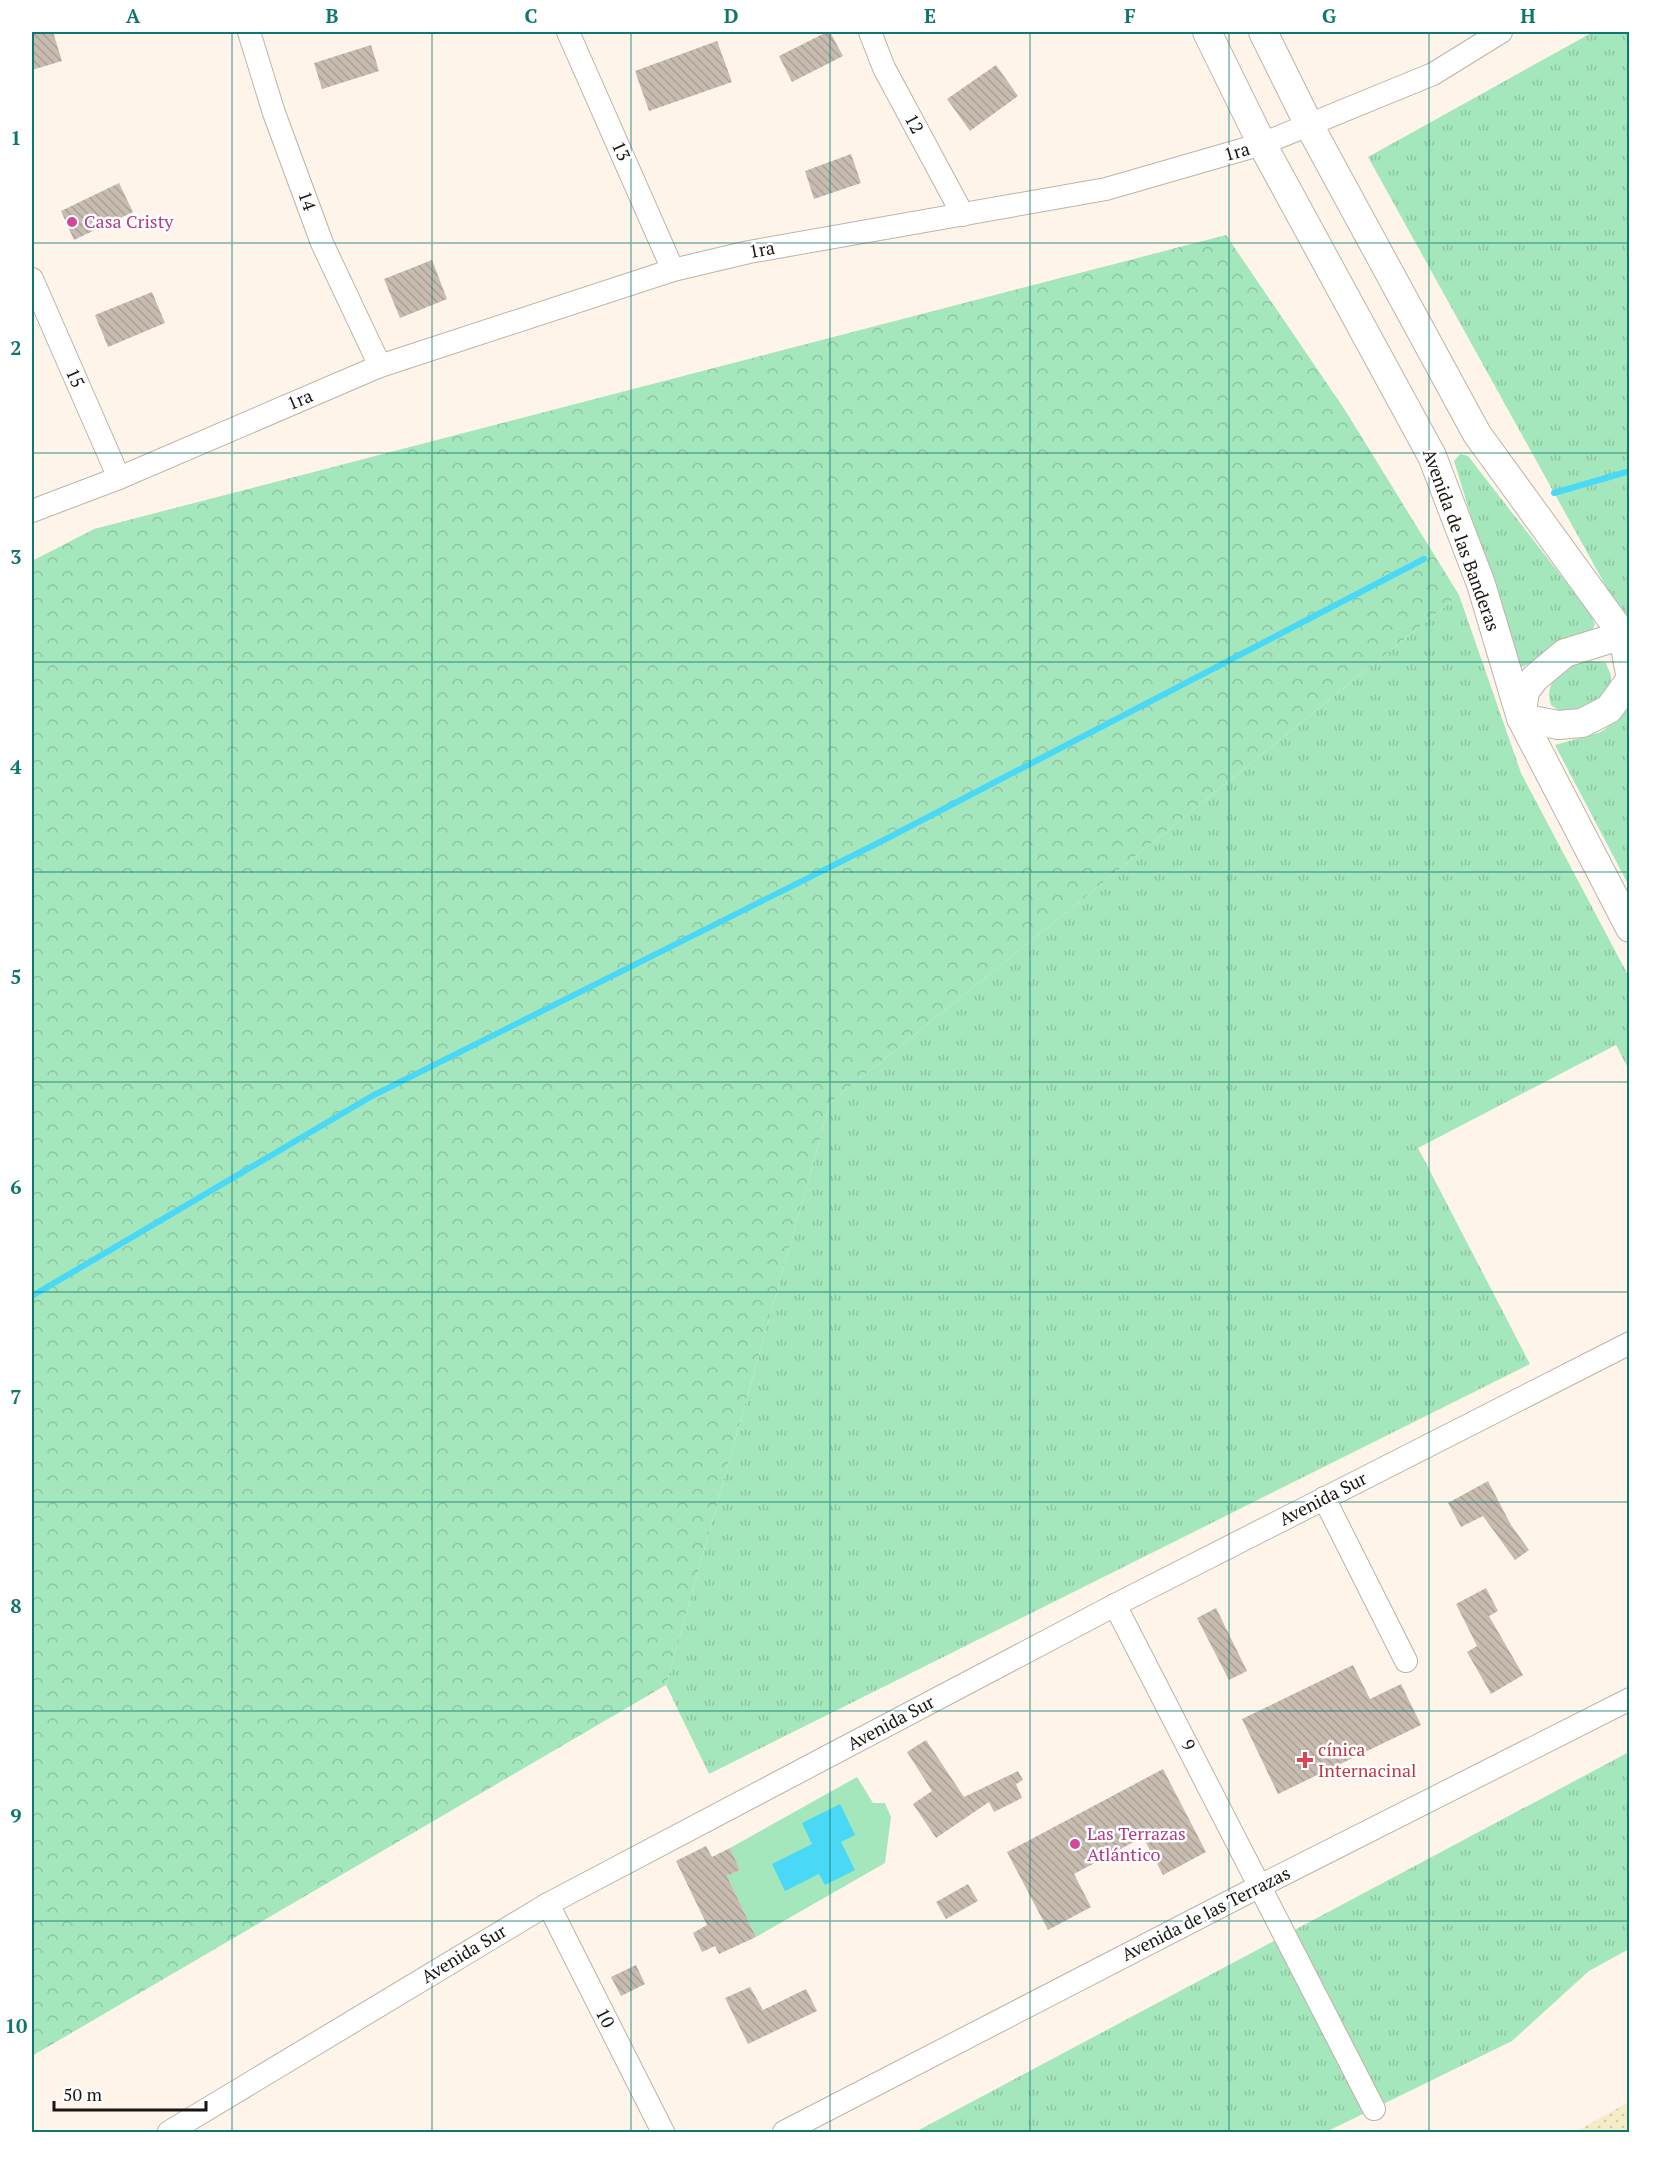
<svg xmlns="http://www.w3.org/2000/svg" width="1661" height="2164" viewBox="0 0 1661 2164" font-family="'PT Serif',serif">
  <style>
    .grass { fill: url(#grass-tufts) }
    .forest { fill: url(#forest-crowns) }
    .sand { fill: url(#sand-dots) }
    .park { fill: #a5e7bd }
    .water { fill: #49d8f5 }
    .lines { fill: none; stroke-linecap: round; stroke-linejoin: round }
    .stream { stroke: #49d8f5; stroke-width: 6 }
    .building { fill: url(#building-back-hatch) }
    .minor-casing { stroke: #beb3a7; stroke-width: 24 }
    .major-casing { stroke: #beb3a7; stroke-width: 30 }
    .minor { stroke: #fff; stroke-width: 22 }
    .major { stroke: #fff; stroke-width: 28 }
    .grid { fill: none; stroke: #0f766e; stroke-width: 1.5; stroke-opacity: 0.55 }
    .hotel-dot { fill: #d1479c; stroke: #fff; stroke-width: 2 }
    .health-dot { fill: #e0444e; stroke: #fff; stroke-width: 2 }
    .labels { text-anchor: middle; stroke-width: 5; stroke-linejoin: round; paint-order: stroke }
    .street-label { font-size: 18px; fill: #191510; stroke: #fff }
    .hotel-label { font-size: 18px; fill: #b23c85; stroke: #fff; text-anchor: start }
    .health-label { font-size: 18px; fill: #be3a42; stroke: #fff; text-anchor: start }
    .neatline { fill: none; stroke: #0f766e; stroke-width: 2 }
    .grid-label { font-size: 20px; text-anchor: middle; font-weight: bold; fill: #0f766e }
  </style>
  <defs>
    <pattern id="grass-tufts" width="24" height="20" patternUnits="userSpaceOnUse" patternTransform="scale(1.5)"><rect width="24" height="20" fill="#a5e7bd"/><path d="M3 7l-1-3M5 7V3M7 7l1-3M15 17l-1-3M17 17v-4M19 17l1-3" fill="none" stroke="#8dc5a1"/></pattern>
    <pattern id="forest-crowns" width="20" height="18" patternUnits="userSpaceOnUse" patternTransform="scale(1.5)"><rect width="20" height="18" fill="#a5e7bd"/><path d="M2 6a3 3 0 1 1 6 0M12 15a3 3 0 1 1 6 0" fill="none" stroke="#8dc5a1"/></pattern>
    <pattern id="sand-dots" width="8" height="8" patternUnits="userSpaceOnUse" patternTransform="scale(1.5)"><rect width="8" height="8" fill="#f6ecc7"/><path d="M2 2h.1M6 6h.1" fill="none" stroke="#d2caaa" stroke-width="1.8" stroke-linecap="round"/></pattern>
    <pattern id="building-back-hatch" width="6" height="6" patternUnits="userSpaceOnUse" patternTransform="scale(1.5)"><rect width="6" height="6" fill="#c7bcaf"/><path d="M-1 5l2 2M0 0l6 6M5-1l2 2" fill="none" stroke="#aaa196"/></pattern>
  </defs>
  <rect width="100%" height="100%" fill="#fef4ea"/>
  <g class="grass">
    <polygon points="1593,32 1629,32 1629,628 1368,157"/>
    <polygon points="1460,454 1468,456 1590,613 1595,624 1591,633 1522,667 1515,660 1454,461"/>
    <polygon points="1459,595 1521,773 1629,977 1629,1070 1616,1045 1418,1148 1530,1364 709,1774 666,1685 830,1103"/>
    <path d="M1592,661l14,2c1,4 5,10 5,14 1,22 -28,35 -47,34 -5,0 -9,-3 -13,-6 -9,-26 17,-42 41,-44z"/>
    <polygon points="1629,707 1629,886 1555,745 1601,732 1622,715"/>
    <polygon points="1629,1752 1629,1949 1589,1971 1512,2041 1326,2132 915,2132"/>
  </g>
  <polygon class="forest" points="1226,235 1345,410 1459,595 830,1103 666,1685 32,2056 32,561 94,529"/>
  <polygon class="sand" points="1629,2102 1629,2132 1575,2132"/>
  <polygon class="park" points="857,1777 873,1803 885,1803 891,1817 885,1863 756,1937 727,1876 740,1870 730,1848"/>
  <polygon class="water" points="840,1804 855,1835 841,1842 855,1870 825,1885 819,1874 785,1891 772,1864 812,1844 802,1823"/>
  <g class="lines">
    <g class="stream">
      <polyline points="1554,493 1630,471"/>
      <polyline points="32,1296 372,1096 882,841 1424,559"/>
    </g>
  </g>
  <g class="building">
    <polygon points="32,32 53,32 62,61 32,70"/>
    <polygon points="827,32 830,32 843,56 792,82 779,56"/>
    <polygon points="717,41 732,82 649,111 635,71"/>
    <polygon points="371,45 379,71 322,89 314,63"/>
    <polygon points="996,65 1018,96 970,131 947,99"/>
    <polygon points="851,154 861,183 814,199 805,171"/>
    <polygon points="119,183 133,212 74,240 61,211"/>
    <polygon points="432,260 447,299 400,318 384,279"/>
    <polygon points="152,292 165,323 108,347 95,315"/>
    <polygon points="1488,1481 1511,1525 1529,1550 1515,1560 1483,1516 1461,1527 1448,1503"/>
    <polygon points="1486,1588 1498,1611 1489,1616 1523,1675 1491,1694 1467,1652 1477,1646 1456,1604"/>
    <polygon points="1216,1608 1247,1671 1229,1680 1197,1618"/>
    <polygon points="1353,1665 1370,1699 1401,1684 1421,1725 1278,1794 1242,1719"/>
    <polygon points="926,1740 964,1797 1018,1771 1023,1780 1016,1784 1022,1798 994,1812 989,1802 936,1838 913,1804 932,1791 907,1752"/>
    <polygon points="1163,1769 1206,1852 1163,1875 1143,1837 1074,1874 1091,1907 1048,1930 1007,1852"/>
    <polygon points="706,1846 712,1857 730,1848 740,1870 727,1876 756,1937 719,1954 715,1946 702,1952 693,1933 707,1925 676,1861"/>
    <polygon points="968,1884 978,1901 946,1919 936,1902"/>
    <polygon points="636,1965 645,1984 621,1996 611,1977"/>
    <polygon points="750,1987 763,2010 806,1989 817,2011 748,2044 725,1998"/>
  </g>
  <g class="lines">
    <defs>
      <g id="minor">
        <polyline points="249,32 274,113 322,243 380,366"/>
        <polyline points="568,32 673,270"/>
        <polyline points="870,32 884,68 963,215"/>
        <polyline points="32,279 119,478"/>
        <polyline points="32,511 119,478 380,366 673,270 749,252 1106,189 1262,144 1433,74 1501,32"/>
        <polyline points="1324,1498 1406,1661"/>
        <polyline points="1115,1605 1374,2109"/>
        <polyline points="548,1904 663,2132"/>
        <polyline points="169,2132 548,1904 1115,1605 1630,1343"/>
        <polyline points="784,2132 1260,1886 1630,1699"/>
      </g>
      <g id="major">
        <polyline points="1207,32 1262,144 1432,456 1481,584 1521,718 1630,928"/>
        <polyline points="1263,32 1309,125 1477,434 1623,635 1630,648"/>
        <polyline points="1630,674 1623,635 1565,653 1535,678 1525,691 1521,718 1558,725 1582,723 1609,709 1630,680"/>
      </g>
    </defs>
    <use href="#minor" class="minor-casing"/>
    <use href="#major" class="major-casing"/>
    <use href="#minor" class="minor"/>
    <use href="#major" class="major"/>
  </g>
  <path class="grid" d="M232,32v2100M432,32v2100M631,32v2100M830,32v2100M1030,32v2100M1229,32v2100M1429,32v2100M32,243h1598M32,453h1598M32,662h1598M32,872h1598M32,1082h1598M32,1292h1598M32,1502h1598M32,1711h1598M32,1921h1598"/>
  <g class="hotel-dot">
    <circle cx="72" cy="222" r="6"/>
    <circle cx="1075" cy="1844" r="6"/>
  </g>
  <path class="health-dot" d="M1302 1751h6v6h6v6h-6v6h-6v-6h-6v-6h6z"/>
  <g class="labels">
    <g class="street-label">
      <text transform="translate(914 124) rotate(62)" y="6">12</text>
      <text transform="translate(621 151) rotate(66)" y="6">13</text>
      <text transform="translate(1237 152) rotate(-16)" y="6">1ra</text>
      <text transform="translate(307 201) rotate(70)" y="6">14</text>
      <text transform="translate(762 250) rotate(-11)" y="6">1ra</text>
      <text transform="translate(75 378) rotate(66)" y="6">15</text>
      <text transform="translate(300 400) rotate(-23)" y="6">1ra</text>
      <text transform="translate(1461 540) rotate(70)" y="6">Avenida de las Banderas</text>
      <text transform="translate(1323 1499) rotate(-27)" y="6">Avenida Sur</text>
      <text transform="translate(891 1723) rotate(-28)" y="6">Avenida Sur</text>
      <text transform="translate(1188 1745) rotate(63)" y="6">9</text>
      <text transform="translate(1206 1914) rotate(-27)" y="6">Avenida de las Terrazas</text>
      <text transform="translate(464 1954) rotate(-31)" y="6">Avenida Sur</text>
      <text transform="translate(605 2018) rotate(63)" y="6">10</text>
    </g>
    <g class="hotel-label">
      <text x="84" y="228">Casa Cristy</text>
      <text x="1087" y="1840">Las Terrazas<tspan x="1087" dy="21">Atlántico</tspan></text>
    </g>
    <g class="health-label">
      <text x="1318" y="1756">cínica<tspan x="1318" dy="21">Internacinal</tspan></text>
    </g>
  </g>
  <rect width="1661" height="2164" fill="none" stroke="#ffffff" stroke-width="66"/>
  <path d="M54 2101v9h152v-9" fill="none" stroke="#191510" stroke-width="3"/>
  <text x="63" y="2101" font-size="18" fill="#191510" stroke="#ffffff" stroke-width="4.5" paint-order="stroke">50 m</text>
  <rect x="33" y="33" width="1595" height="2098" class="neatline"/>
  <g class="grid-label">
    <text x="133" y="23">A</text>
    <text x="332" y="23">B</text>
    <text x="531" y="23">C</text>
    <text x="731" y="23">D</text>
    <text x="930" y="23">E</text>
    <text x="1130" y="23">F</text>
    <text x="1329" y="23">G</text>
    <text x="1528" y="23">H</text>
    <text x="16" y="145">1</text>
    <text x="16" y="355">2</text>
    <text x="16" y="564">3</text>
    <text x="16" y="774">4</text>
    <text x="16" y="984">5</text>
    <text x="16" y="1194">6</text>
    <text x="16" y="1404">7</text>
    <text x="16" y="1613">8</text>
    <text x="16" y="1823">9</text>
    <text x="16" y="2033">10</text>
  </g>
</svg>
